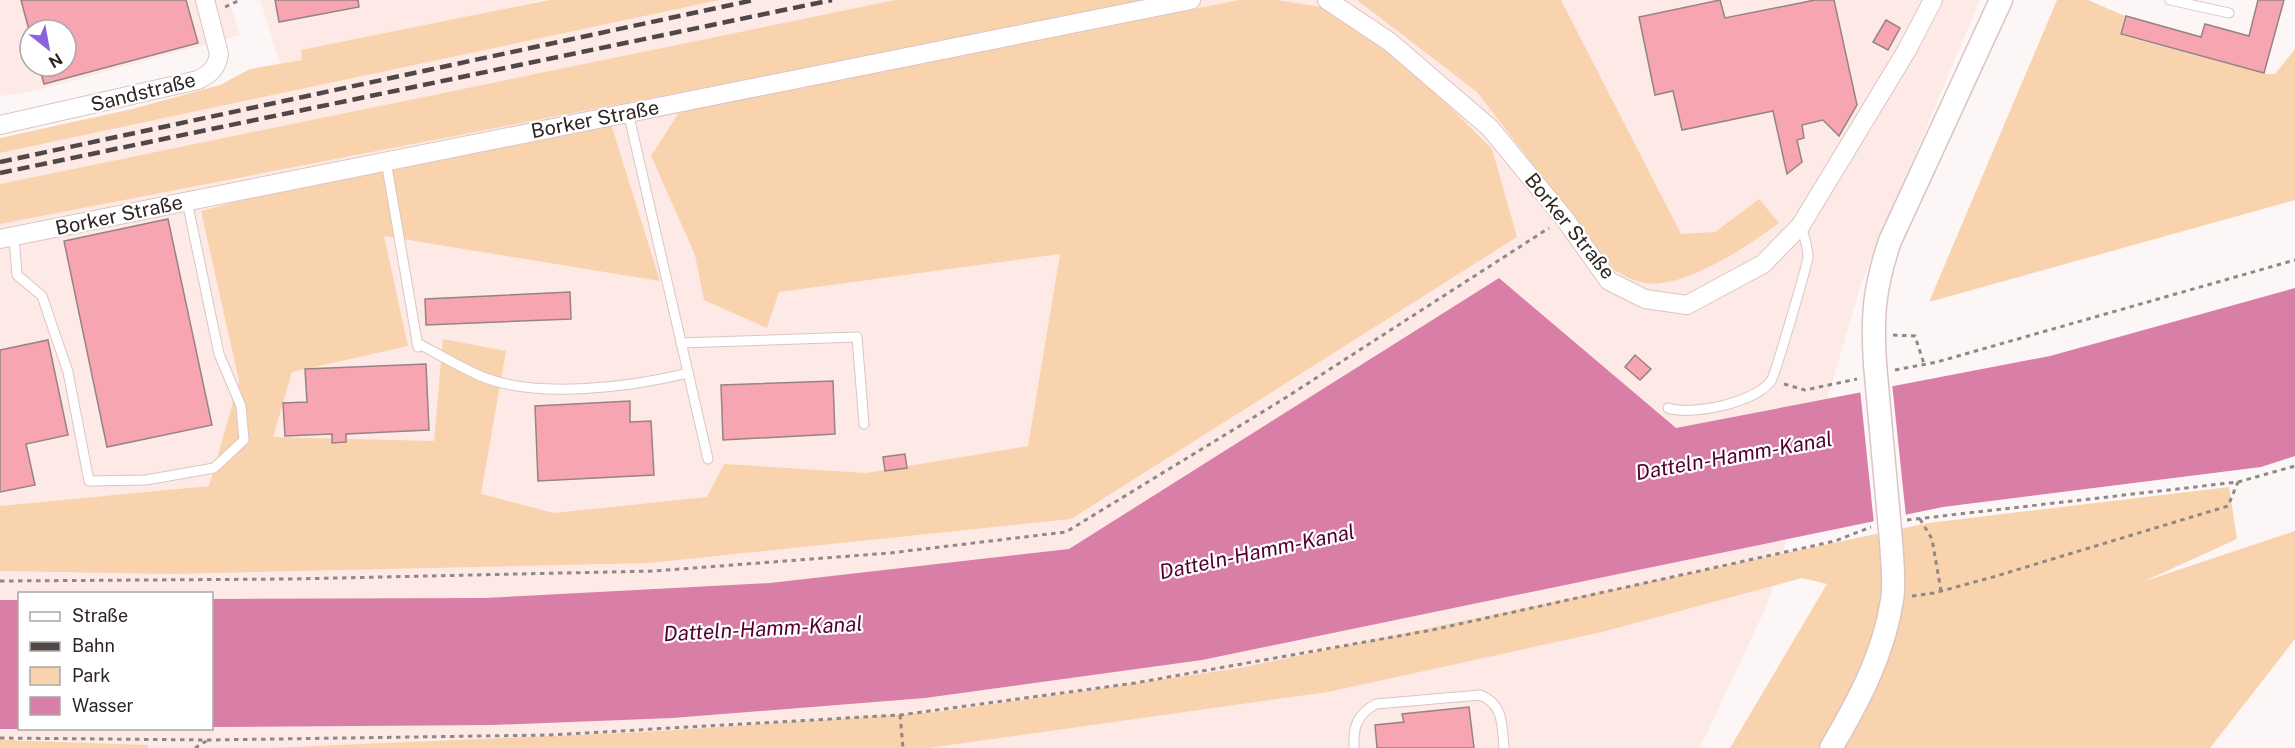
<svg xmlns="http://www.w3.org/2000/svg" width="2295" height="748" viewBox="0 0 2295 748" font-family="'Public Sans',sans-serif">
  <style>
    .built { fill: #fdeae7; fill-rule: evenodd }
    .green { fill: #f9d3ad }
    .water { fill: #d97ea7 }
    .pier { fill: #fcf7f6 }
    .building { fill: #f7a6b1; stroke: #978284; stroke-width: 1.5 }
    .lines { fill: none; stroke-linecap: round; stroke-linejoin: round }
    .service-casing { stroke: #dbc5c1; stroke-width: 11 }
    .minor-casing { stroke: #dbc5c1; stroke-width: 20 }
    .tertiary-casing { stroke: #dbc5c1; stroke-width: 25 }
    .path { stroke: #8f8887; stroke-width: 3; stroke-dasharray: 4.5 4.5; stroke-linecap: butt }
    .service { stroke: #fff; stroke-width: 9 }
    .minor { stroke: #fff; stroke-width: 18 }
    .tertiary { stroke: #fff; stroke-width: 22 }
    .rail { stroke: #504847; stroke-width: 4.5; stroke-dasharray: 12 6; stroke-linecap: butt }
    .tertiary-bridge-casing { stroke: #dbc5c1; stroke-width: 25; stroke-linecap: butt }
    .tertiary-bridge { stroke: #fff; stroke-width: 22 }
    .labels { text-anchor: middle; stroke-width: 4.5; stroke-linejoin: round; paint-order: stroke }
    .street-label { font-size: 20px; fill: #2e2524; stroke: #fff }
    .water-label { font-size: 21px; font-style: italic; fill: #530031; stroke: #fff }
  </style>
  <rect width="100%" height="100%" fill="#fcf7f6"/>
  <g class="built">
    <path d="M0,0h229l11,35 -205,56 -35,5zM30,30h36v36h-36z"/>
    <polygon points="260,0 544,0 360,40 301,50 302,60 280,64"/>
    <polygon points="720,0 895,0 0,184 0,153"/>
    <path d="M995,0h985l-119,284 -93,319 -68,145h-1700v-540zM20,594h192v134h-192z"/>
  </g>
  <g class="green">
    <polygon points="549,0 720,0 0,153 0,138 132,109 220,85 250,69 302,60 301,50"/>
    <polygon points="895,0 1156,0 0,224 0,184"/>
    <polygon points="1239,0 1277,0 1327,8 1416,73 1492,149 1517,237 1071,519 649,563 171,574 0,571 0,506 209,486 239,381 201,211 255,197 611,124 660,281 384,236 408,346 292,372 273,437 434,441 443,339 506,351 481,494 554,513 707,497 724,464 866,473 1028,446 1060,254 779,292 767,328 704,300 695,255 651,156 680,111"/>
    <path d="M1357,0h204l120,234 34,-2 44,-33 20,24c-31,23 -100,70 -139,59 -9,-2 -18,-8 -26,-12l-137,-178z"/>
    <polygon points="2057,0 2088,0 2125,16 2120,35 2265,74 2275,74 2295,49 2295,200 1929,302"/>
    <polygon points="2229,487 2237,539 2145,581 2295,531 2295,639 2210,748 1730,748 1827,584 1802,578 1602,632 1328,692 928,748 268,748 646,732 938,712 1240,668 1928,523"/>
    <polygon points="0,740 148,745 148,748 0,748"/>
  </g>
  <g class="water">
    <polygon points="1499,278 1676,428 2050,356 2295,288 2295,456 2261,467 1943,507 1202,660 925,698 672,718 493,725 212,727 212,599 484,598 770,583 1069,549"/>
    <polygon points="0,600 19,600 20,728 90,729 0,729"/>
  </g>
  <polygon class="pier" points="1892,383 1906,517 1874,524 1860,389"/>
  <g class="building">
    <polygon points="21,0 186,0 198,43 44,84 39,66 66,66 66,30 29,30"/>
    <polygon points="275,0 358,0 359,7 279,22"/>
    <polygon points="1720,0 1725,18 1815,0 1834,0 1857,105 1839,136 1823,120 1802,125 1804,138 1797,140 1802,162 1787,174 1773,111 1682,130 1673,91 1655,95 1639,17"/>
    <polygon points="2258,0 2284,0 2264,73 2121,34 2126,16 2201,37 2205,24 2249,36"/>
    <polygon points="1886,20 1900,28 1888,50 1873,42"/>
    <polygon points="168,219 212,425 107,447 64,241"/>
    <polygon points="570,292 571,319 426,325 425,299"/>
    <polygon points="48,340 68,435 26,444 35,485 0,492 0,350"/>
    <polygon points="1635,355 1651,369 1640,380 1625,367"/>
    <polygon points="426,364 429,430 346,434 346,442 332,443 332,434 285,436 283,403 307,402 305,369"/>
    <polygon points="833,381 835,434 723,440 721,385"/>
    <polygon points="630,401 630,422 651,421 654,475 538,481 535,406"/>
    <polygon points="905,454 907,468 885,471 883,457"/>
    <polygon points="1469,707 1474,748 1377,748 1375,725 1404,722 1402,714"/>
  </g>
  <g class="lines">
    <defs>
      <g id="service">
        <polyline points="2170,0 2229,13"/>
        <polyline points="628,112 708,459"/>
        <polyline points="386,161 418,347"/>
        <polyline points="14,237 17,275 42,296 68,372 89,481 146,480 214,468 244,440 241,406 219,354 187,201"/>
        <path d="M417,343c22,11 44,25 66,34 55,22 149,10 205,-4"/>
        <polyline points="681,343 857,337 864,424"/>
        <path d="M1668,408c24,8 86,-5 103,-27 4,-6 36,-115 37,-124 0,-10 -5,-23 -7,-32"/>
        <path d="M1354,748c-1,-21 3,-34 22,-44l104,-9c24,9 22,31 24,53"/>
      </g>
      <g id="minor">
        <polyline points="1327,0 1390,42 1490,128 1564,218 1609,281 1645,299 1687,305 1763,264 1801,225 1907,50 1933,0"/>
        <path d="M0,125l198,-45c12,-6 19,-12 21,-26l-14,-54"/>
        <polyline points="0,239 1191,0"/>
      </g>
      <g id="tertiary">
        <path d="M1875,364c-3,-48 -1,-76 15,-123l111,-241"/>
        <path d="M1831,748c27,-46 53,-94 61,-148 3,-18 0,-40 -1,-59"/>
      </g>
    </defs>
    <use href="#service" class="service-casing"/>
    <use href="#minor" class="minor-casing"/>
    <use href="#tertiary" class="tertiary-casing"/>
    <g class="path">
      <polyline points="225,7 240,0"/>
      <polyline points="1893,335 1915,336 1924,364"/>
      <polyline points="1895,370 1937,362 2295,260"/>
      <polyline points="1784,384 1805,390 1857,379"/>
      <polyline points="1920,519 1932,539 1941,591"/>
      <polyline points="1907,520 2238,482 2295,466"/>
      <polyline points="0,581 292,579 654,571 890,553 1066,532 1282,400 1549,228"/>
      <polyline points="1912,596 1934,593 1993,577 2228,506 2238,482"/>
      <polyline points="900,715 903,748"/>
      <polyline points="0,738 208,740 549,735 900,715 1135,683 1432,630 1835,541 1871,527"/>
      <polyline points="195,748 208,740"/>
    </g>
    <use href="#service" class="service"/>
    <use href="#minor" class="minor"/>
    <use href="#tertiary" class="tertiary"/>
    <g class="rail">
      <polyline points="0,162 754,0"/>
      <polyline points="0,173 832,0"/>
    </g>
    <defs>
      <polyline id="tertiary-bridge" points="1875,364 1891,541"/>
    </defs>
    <use href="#tertiary-bridge" class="tertiary-bridge-casing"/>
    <use href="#tertiary-bridge" class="tertiary-bridge"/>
  </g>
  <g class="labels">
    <g class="street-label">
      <text transform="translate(143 92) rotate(-14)" y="7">Sandstraße</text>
      <text transform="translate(595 119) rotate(-11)" y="7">Borker Straße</text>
      <text transform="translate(119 215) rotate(-12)" y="7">Borker Straße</text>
      <text transform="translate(1570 226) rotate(51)" y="7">Borker Straße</text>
    </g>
    <g class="water-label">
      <text transform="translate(1734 456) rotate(-10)" y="7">Datteln-Hamm-Kanal</text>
      <text transform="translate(1257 552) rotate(-12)" y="7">Datteln-Hamm-Kanal</text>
      <text transform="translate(763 629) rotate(-3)" y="7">Datteln-Hamm-Kanal</text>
    </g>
  </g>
  <rect x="18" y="592" width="195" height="138" fill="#ffffff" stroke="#aba8a7" stroke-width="1.5"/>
  <rect x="30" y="612" width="30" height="9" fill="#ffffff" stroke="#aba8a7" stroke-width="1.5"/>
  <text x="72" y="622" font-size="18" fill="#2e2524">Straße</text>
  <rect x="30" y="642" width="30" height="9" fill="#504847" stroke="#aba8a7" stroke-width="1.5"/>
  <text x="72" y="652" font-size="18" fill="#2e2524">Bahn</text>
  <rect x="30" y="667" width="30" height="18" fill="#f9d3ad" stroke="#aba8a7" stroke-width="1.5"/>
  <text x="72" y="682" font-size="18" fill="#2e2524">Park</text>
  <rect x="30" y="697" width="30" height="18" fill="#d97ea7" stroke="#aba8a7" stroke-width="1.5"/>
  <text x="72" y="712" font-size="18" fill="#2e2524">Wasser</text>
  <g transform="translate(48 48) rotate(149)"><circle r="28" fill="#ffffff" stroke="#aba8a7" stroke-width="1.5"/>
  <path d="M0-4.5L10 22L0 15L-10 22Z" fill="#8c62dd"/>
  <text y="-9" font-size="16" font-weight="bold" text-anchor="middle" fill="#2e2524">N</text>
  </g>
</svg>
